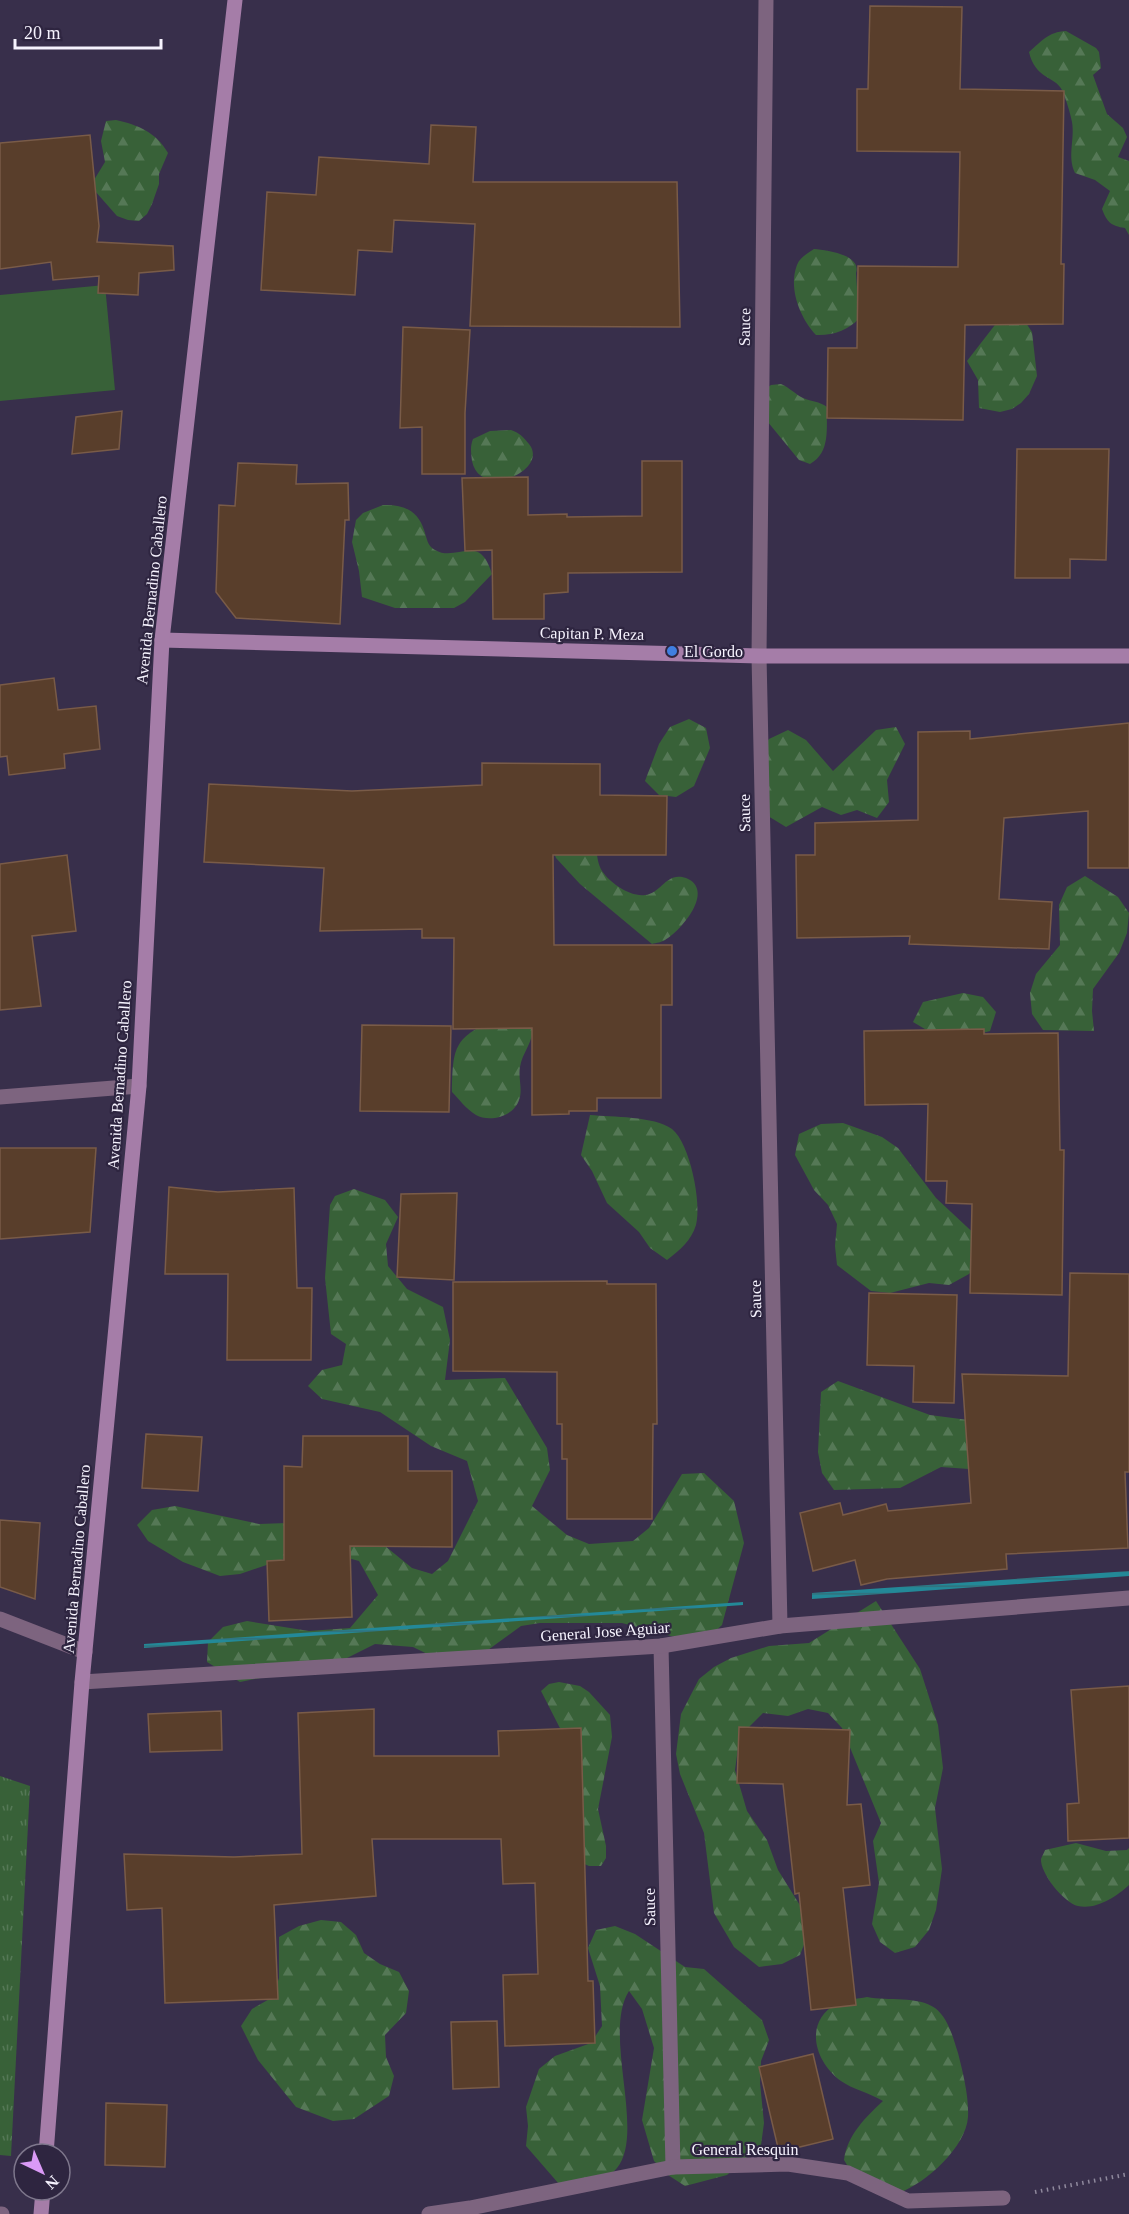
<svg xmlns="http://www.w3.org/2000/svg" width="1129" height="2214" viewBox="0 0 1129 2214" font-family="Georgia,serif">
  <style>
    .forest { fill: url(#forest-firs) }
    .park { fill: url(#park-tufts) }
    .garden { fill: #386138 }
    .water { fill: url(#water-rules) }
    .building { fill: #593e2b; stroke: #795b48; stroke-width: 1.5 }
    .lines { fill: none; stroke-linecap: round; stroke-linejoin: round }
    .path { stroke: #8f899d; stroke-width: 4; stroke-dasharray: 1.5 4.5; stroke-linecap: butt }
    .street { stroke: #7d647f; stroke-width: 15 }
    .secondary { stroke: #a57da8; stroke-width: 15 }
    .shop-dot { fill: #3f7fe0; stroke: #2e2540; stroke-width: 2 }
    .labels { text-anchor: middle; stroke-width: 4.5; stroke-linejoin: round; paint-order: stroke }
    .street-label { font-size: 16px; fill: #f6f3fe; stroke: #2e2540 }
    .poi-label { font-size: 16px; fill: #f6f3fe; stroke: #2e2540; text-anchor: start }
  </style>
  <defs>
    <pattern id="forest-firs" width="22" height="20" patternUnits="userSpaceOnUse" patternTransform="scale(1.5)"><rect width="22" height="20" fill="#386138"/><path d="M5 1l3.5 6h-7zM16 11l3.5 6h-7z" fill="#557856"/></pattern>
    <pattern id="park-tufts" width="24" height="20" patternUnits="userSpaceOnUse" patternTransform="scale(1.5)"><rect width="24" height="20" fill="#386138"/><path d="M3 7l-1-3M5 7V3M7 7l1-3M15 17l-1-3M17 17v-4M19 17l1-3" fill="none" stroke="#557856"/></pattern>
    <pattern id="water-rules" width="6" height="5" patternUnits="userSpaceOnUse" patternTransform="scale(1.5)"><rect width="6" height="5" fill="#238998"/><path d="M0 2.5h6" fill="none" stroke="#336f7a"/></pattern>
  </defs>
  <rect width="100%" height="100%" fill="#382f4b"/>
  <g class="forest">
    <path d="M1066,31l30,17 3,4 2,16 -8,7 14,39 16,14 4,9 -9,20 11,4v74l-4,-7c-14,-2 -18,-6 -23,-19l8,-18 -15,-11 -20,-7c-8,-17 0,-33 -3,-51 -2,-10 -6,-23 -10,-32 -7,-14 -27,-11 -33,-38 13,-11 19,-20 37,-21z"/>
    <path d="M116,120c22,5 40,12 52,33l-9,21v10l-7,20 -5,10 -8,7 -11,-1 -11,-4 -22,-25 -1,-11 11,-18 -4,-21 5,-20z"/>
    <path d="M814,249c13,1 48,6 42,24l3,45c-9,12 -28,18 -43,17 -16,-17 -28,-47 -19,-70 3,-8 10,-11 17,-16z"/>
    <polygon points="998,321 1026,323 1032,332 1037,376 1029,394 1021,403 1012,409 1000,412 979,408 978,380 967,361"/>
    <path d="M781,384c9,4 14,10 22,14 9,4 16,3 24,9 -1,21 4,45 -17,57l-11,-4 -32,-39 -4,-30 8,-6z"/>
    <path d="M511,430c9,3 12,7 18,14 21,26 -49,57 -57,17 -1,-9 -2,-14 1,-22l17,-8z"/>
    <path d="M383,505c19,-1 35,5 41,25 3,8 3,16 11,20 22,13 44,-19 57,24l-27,28 -11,6h-59l-33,-11 -3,-26 -7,-29 4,-22 7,-7z"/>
    <polygon points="689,719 706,728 710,748 694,786 676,797 659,795 645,781 659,744 670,727"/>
    <polygon points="896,727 905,744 887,780 889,802 877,818 857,810 841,815 822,807 786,827 768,816 757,755 769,739 788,730 806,740 833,771 876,730"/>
    <path d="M548,839l48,9c1,7 2,17 6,23 8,12 28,26 43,24 17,-2 21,-24 41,-17 30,12 -5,53 -21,62 -3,2 -9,3 -13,4l-72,-60 -24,-26z"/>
    <polygon points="1085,876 1118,897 1129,913 1127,933 1119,953 1093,989 1092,1011 1094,1031 1043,1030 1032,1014 1030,993 1036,974 1060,945 1059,905 1067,887"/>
    <polygon points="963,993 983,997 996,1012 990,1031 971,1036 930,1032 913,1022 923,1002"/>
    <path d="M494,1020l39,7c0,16 -11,26 -13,40 -2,11 3,23 -1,33 -5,16 -29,23 -43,15 -10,-6 -17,-16 -24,-23 1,-43 1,-54 42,-72z"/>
    <path d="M590,1115c22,2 64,1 82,14 18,14 30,75 24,96 -5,16 -16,25 -29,35l-17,-12 -11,-16 -32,-29 -15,-32 -11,-16z"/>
    <polygon points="843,1123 882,1137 898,1148 936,1198 981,1240 982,1260 969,1274 949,1285 929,1283 890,1293 871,1291 837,1265 835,1246 837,1224 828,1205 814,1190 795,1155 799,1134 821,1124"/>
    <polygon points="354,1189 385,1200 398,1217 386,1244 388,1266 407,1289 443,1307 450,1340 445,1380 505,1378 547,1448 550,1470 532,1506 567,1535 589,1544 633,1541 649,1528 682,1474 704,1473 734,1501 744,1543 722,1625 707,1639 686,1640 622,1623 540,1623 521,1626 470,1663 450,1665 413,1647 375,1644 337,1663 240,1682 207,1662 208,1642 223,1627 247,1621 309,1631 350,1628 378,1595 359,1561 337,1555 296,1555 240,1574 220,1576 183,1562 148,1541 137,1525 152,1510 175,1506 259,1524 344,1521 363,1528 412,1568 432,1574 448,1561 478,1501 467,1461 431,1446 380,1412 322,1399 308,1386 322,1370 342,1365 346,1344 331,1334 325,1278 330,1205 335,1196"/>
    <polygon points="838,1381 930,1415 991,1423 983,1470 941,1467 900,1488 834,1490 822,1473 818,1452 821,1392"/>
    <polygon points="876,1601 920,1669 938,1725 943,1768 935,1808 942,1869 936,1910 929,1930 915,1947 895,1953 880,1942 872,1924 879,1883 873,1841 881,1823 842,1728 828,1713 808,1709 788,1716 763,1713 747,1729 738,1748 735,1770 747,1811 767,1840 778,1870 806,1915 808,1934 800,1955 782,1964 759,1967 734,1947 714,1913 704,1833 680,1774 676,1754 681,1714 699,1679 714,1667 731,1658 769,1646 809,1643"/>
    <polygon points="559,1682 580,1686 589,1692 610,1715 612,1737 598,1809 606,1846 606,1858 601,1866 589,1866 580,1862 565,1738 541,1691 549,1684"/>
    <path d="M1076,1843l30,8 21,-1 2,-2v37c-13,12 -33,25 -51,21 -14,-3 -38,-33 -37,-47 1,-3 3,-6 4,-9z"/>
    <polygon points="321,1920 341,1922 356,1935 364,1953 380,1964 399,1972 409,1991 406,2013 385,2035 386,2057 394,2076 389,2096 354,2119 333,2121 296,2107 258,2060 241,2026 252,2009 273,1997 279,1978 279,1937 299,1926"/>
    <path d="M615,1926l20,8 50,33 19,2 58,51 7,20 -8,21 -1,22 4,40 -3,22 -34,30 -42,11 -17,-11 -14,-14 -12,-41 12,-72 -12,-39 -13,-18c-27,42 17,141 -12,177 -7,8 -17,14 -25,20l-33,-4 -33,-38 2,-20 -2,-19 13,-38 16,-13 36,-13 11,-17 -2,-40 -12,-38 8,-18z"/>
    <path d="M867,1997c21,4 51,-1 68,11 14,11 18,30 23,45 5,20 11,43 10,64 -2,30 -42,66 -69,76l-49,-23 -6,-10c3,-25 22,-43 39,-59 -13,-8 -31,-12 -42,-20 -26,-19 -38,-58 -5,-77 8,-5 22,-5 31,-7z"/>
  </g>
  <polygon class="park" points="0,1776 30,1786 11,2156 0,2155"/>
  <polygon class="garden" points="105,285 115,390 0,401 0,295"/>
  <g class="water">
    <polygon points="1129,1571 1129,1576 812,1599 812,1593"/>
    <polygon points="743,1602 743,1605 144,1648 144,1644"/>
  </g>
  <g class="building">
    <polygon points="870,6 962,7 960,89 1064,91 1061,264 1064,264 1063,324 965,325 963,420 827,418 828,348 857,348 858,266 958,267 960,152 857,151 857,89 868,89"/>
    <polygon points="431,125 476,127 473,182 677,182 680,327 470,326 475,224 394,220 392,252 358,250 355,295 261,290 267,192 316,195 319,157 429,164"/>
    <polygon points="90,135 99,226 97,242 173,246 174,270 139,273 138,295 98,293 99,276 53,280 51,262 0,269 0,143"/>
    <polygon points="403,327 470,330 465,413 465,474 422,474 422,427 400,428"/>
    <polygon points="122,411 119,449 72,454 76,417"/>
    <polygon points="1017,449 1109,449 1106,560 1070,559 1070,578 1015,578"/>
    <polygon points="642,461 682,461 682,572 568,573 568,592 544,594 544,619 493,619 492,550 465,551 462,478 528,477 528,515 567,514 567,517 642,516"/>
    <polygon points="238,463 297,465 296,484 348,483 349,520 345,520 340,624 236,618 216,592 219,505 235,506"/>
    <polygon points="54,678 58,710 96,706 100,749 64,754 65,768 9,775 7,756 0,757 0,685"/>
    <polygon points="1129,723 1129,868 1088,868 1088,811 1004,818 999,899 1052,902 1049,949 909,944 910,936 797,938 796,855 815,855 815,823 918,820 918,732 970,731 970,739"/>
    <polygon points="482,763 600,764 600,795 667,796 666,855 553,855 554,945 672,945 672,1005 661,1005 661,1098 597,1098 597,1111 569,1111 569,1114 532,1115 532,1028 453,1029 454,938 422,938 422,929 320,931 324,868 204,862 209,784 352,791 482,785"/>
    <polygon points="67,855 76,931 32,936 41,1006 0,1010 0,864"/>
    <polygon points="362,1025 451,1026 449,1112 360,1111"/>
    <polygon points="984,1029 984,1034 1058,1033 1060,1150 1064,1150 1062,1295 970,1293 972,1204 946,1203 947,1181 926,1181 928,1104 865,1105 864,1031"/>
    <polygon points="0,1148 96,1148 90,1232 0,1239"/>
    <polygon points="169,1187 218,1192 294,1188 297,1288 312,1288 311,1360 227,1360 228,1274 165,1274"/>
    <polygon points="457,1193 454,1280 397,1277 401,1194"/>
    <polygon points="1070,1273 1129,1274 1129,1472 1125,1472 1128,1548 1006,1554 1007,1569 887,1579 861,1585 855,1560 813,1571 800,1513 840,1503 843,1515 886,1504 888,1511 971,1503 962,1374 1068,1376"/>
    <polygon points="607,1281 607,1284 656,1284 657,1424 653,1424 652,1519 567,1519 567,1459 562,1459 562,1424 557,1424 557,1372 453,1371 453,1282"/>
    <polygon points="869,1293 957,1295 954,1403 913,1402 914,1366 867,1365"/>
    <polygon points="146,1434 202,1437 198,1491 142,1488"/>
    <polygon points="303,1436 408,1436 408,1471 452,1471 452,1547 350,1546 352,1617 269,1621 267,1561 284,1560 284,1466 302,1467"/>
    <polygon points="0,1520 40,1523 35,1599 0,1587"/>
    <polygon points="1129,1686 1129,1838 1068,1841 1067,1804 1079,1803 1071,1690"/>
    <polygon points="374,1709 374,1756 499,1756 498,1731 581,1728 588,1981 593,1981 595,2043 505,2046 503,1975 538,1974 535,1883 503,1884 501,1839 372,1839 376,1896 274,1905 278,1999 165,2003 162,1908 127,1910 124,1854 234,1857 302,1854 298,1713"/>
    <polygon points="221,1711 222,1750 150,1752 148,1714"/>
    <polygon points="739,1727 850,1730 847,1805 861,1804 870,1885 843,1888 856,2005 811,2010 799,1893 795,1894 783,1784 737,1783"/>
    <polygon points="497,2021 499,2087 453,2089 451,2022"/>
    <polygon points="813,2054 833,2139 779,2152 759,2067"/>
    <polygon points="106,2103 167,2105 165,2167 105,2165"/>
  </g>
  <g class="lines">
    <polyline class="path" points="1035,2192 1129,2174"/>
    <g class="street">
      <polyline points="766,0 759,656 780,1626"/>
      <polyline points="0,1097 139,1086"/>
      <polyline points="0,1619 85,1652"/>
      <polyline points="661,1646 673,2167"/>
      <polyline points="82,1682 661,1646 780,1626 1129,1598"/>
      <polyline points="0,2214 2,2214"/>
      <polyline points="429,2214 470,2208 673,2167 788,2164 848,2173 908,2201 1003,2198"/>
    </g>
    <g class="secondary">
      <polyline points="162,640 759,656 1129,656"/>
      <polyline points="46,2154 82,1682 139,1086 162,640 235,0"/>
      <polyline points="41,2214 43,2190"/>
    </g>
  </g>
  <circle class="shop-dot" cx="672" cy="651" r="6"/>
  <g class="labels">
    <g class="street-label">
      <text transform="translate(744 327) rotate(-89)" y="6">Sauce</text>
      <text transform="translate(151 590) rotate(-84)" y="6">Avenida Bernadino Caballero</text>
      <text transform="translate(592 633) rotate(1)" y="6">Capitan P. Meza</text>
      <text transform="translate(744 813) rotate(-91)" y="6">Sauce</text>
      <text transform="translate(119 1075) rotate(-86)" y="6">Avenida Bernadino Caballero</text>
      <text transform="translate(755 1299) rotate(-91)" y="6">Sauce</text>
      <text transform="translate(76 1559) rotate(-85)" y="6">Avenida Bernadino Caballero</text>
      <text transform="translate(605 1631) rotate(-4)" y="6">General Jose Aguiar</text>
      <text transform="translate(649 1907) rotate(-91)" y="6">Sauce</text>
      <text x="745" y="2155">General Resquin</text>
    </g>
    <g class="poi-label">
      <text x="684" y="657">El Gordo</text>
    </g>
  </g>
  <g transform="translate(42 2172) rotate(136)"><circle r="28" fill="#2e2540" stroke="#7e778c" stroke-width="1.5"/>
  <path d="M0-4.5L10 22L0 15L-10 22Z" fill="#da9af6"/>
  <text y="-9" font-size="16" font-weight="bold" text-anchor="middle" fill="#f6f3fe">N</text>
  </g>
  <path d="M15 39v9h146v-9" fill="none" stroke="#f6f3fe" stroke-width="3"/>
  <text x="24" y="39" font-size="18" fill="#f6f3fe" stroke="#2e2540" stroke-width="4.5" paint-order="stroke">20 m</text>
</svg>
